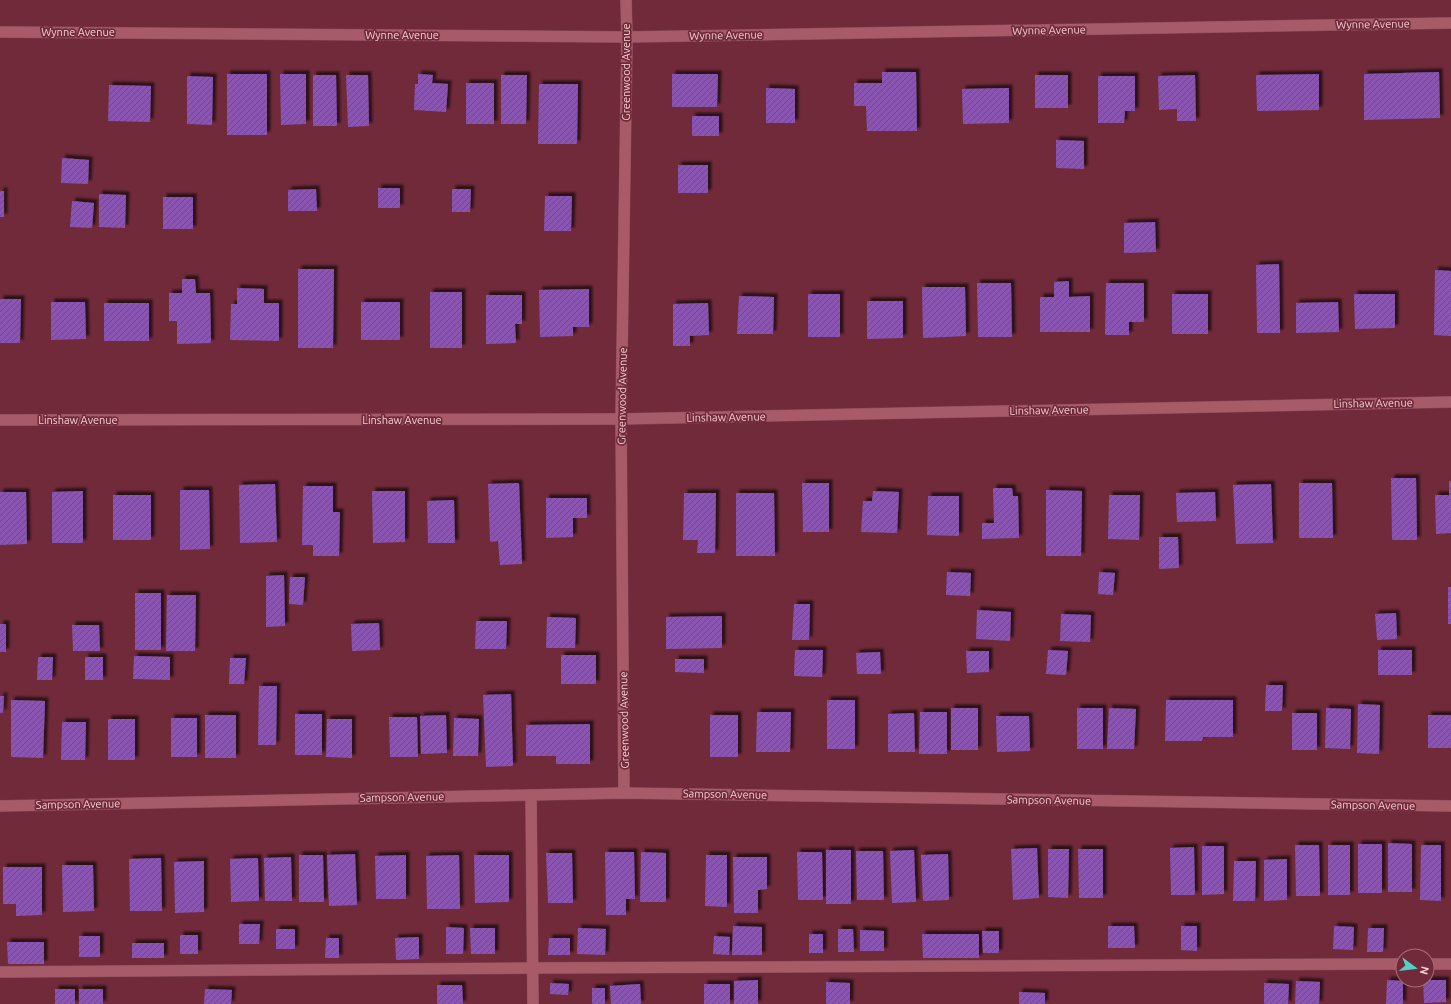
<svg xmlns="http://www.w3.org/2000/svg" width="1451" height="1004" viewBox="0 0 1451 1004" font-family="Ubuntu,sans-serif">
  <style>
    .building { fill: url(#building-hatch); filter: url(#shadow) }
    .lines { fill: none; stroke-linecap: round; stroke-linejoin: round }
    .service-casing { stroke: #874b5a; stroke-width: 12 }
    .minor-casing { stroke: #874b5a; stroke-width: 12 }
    .service { stroke: #a75b69; stroke-width: 11 }
    .minor { stroke: #a75b69; stroke-width: 11 }
    .labels { text-anchor: middle; stroke-width: 3.5; stroke-linejoin: round; paint-order: stroke }
    .street-label { font-size: 11px; fill: #f9ced3; stroke: #702a3a }
  </style>
  <defs>
    <pattern id="building-hatch" width="6" height="6" patternUnits="userSpaceOnUse"><rect width="6" height="6" fill="#8a55b1"/><path d="M-1 1l2-2M0 6l6-6M5 7l2-2" fill="none" stroke="#6e4b7e"/></pattern>
    <filter id="shadow"><feDropShadow dx="3.5" dy="-3.5" stdDeviation="1" flood-color="#0009"/></filter>
  </defs>
  <rect width="100%" height="100%" fill="#702a3a"/>
  <g class="building">
    <polygon points="882,72 916,72 917,131 867,131 866,106 854,106 854,83 882,83"/>
    <polygon points="1439,72 1440,118 1364,120 1364,74"/>
    <rect x="227" y="74" width="40" height="61"/>
    <polygon points="280,74 306,74 306,124 281,125"/>
    <polygon points="418,74 433,75 432,83 448,84 446,112 414,110 415,84 418,84"/>
    <polygon points="672,74 718,74 717,107 672,107"/>
    <polygon points="1319,74 1319,110 1257,111 1256,75"/>
    <polygon points="313,75 336,75 337,126 313,126"/>
    <polygon points="346,75 368,75 369,126 348,127"/>
    <polygon points="501,75 527,75 526,124 501,124"/>
    <rect x="1035" y="75" width="33" height="33"/>
    <polygon points="1195,75 1196,121 1177,121 1177,109 1159,110 1158,76"/>
    <polygon points="187,76 213,77 212,125 187,124"/>
    <polygon points="1098,76 1135,76 1135,111 1125,111 1124,123 1098,123"/>
    <rect x="466" y="83" width="28" height="41"/>
    <polygon points="539,84 578,84 577,144 538,144"/>
    <polygon points="109,85 151,86 150,122 108,121"/>
    <polygon points="766,88 795,89 795,123 766,123"/>
    <polygon points="1009,88 1009,123 963,124 962,89"/>
    <rect x="692" y="116" width="27" height="20"/>
    <polygon points="1056,140 1084,141 1084,169 1056,168"/>
    <polygon points="62,158 89,160 88,184 61,183"/>
    <rect x="678" y="165" width="30" height="28"/>
    <rect x="378" y="188" width="22" height="20"/>
    <polygon points="316,189 317,211 288,211 288,190"/>
    <polygon points="452,189 471,189 470,212 452,212"/>
    <rect x="0" y="191" width="4" height="26"/>
    <polygon points="99,194 126,195 125,228 99,227"/>
    <polygon points="545,196 572,196 571,231 544,231"/>
    <rect x="163" y="197" width="30" height="32"/>
    <polygon points="72,201 94,203 92,228 70,227"/>
    <polygon points="1155,222 1156,252 1124,253 1124,223"/>
    <polygon points="1279,264 1280,333 1257,333 1256,265"/>
    <polygon points="298,269 334,269 333,348 298,348"/>
    <polygon points="1435,270 1451,271 1451,336 1434,335"/>
    <polygon points="182,279 195,279 196,293 210,293 211,343 177,344 177,321 169,321 169,293 182,293"/>
    <polygon points="1069,281 1069,297 1090,296 1090,332 1040,332 1040,297 1054,297 1054,282"/>
    <polygon points="977,283 1011,283 1012,337 978,337"/>
    <polygon points="1106,283 1144,283 1144,322 1129,322 1129,335 1105,335"/>
    <polygon points="922,287 965,287 966,336 923,338"/>
    <polygon points="237,288 264,289 264,303 279,303 279,341 230,340 231,304 237,304"/>
    <polygon points="589,289 589,327 573,327 573,336 540,337 539,290"/>
    <rect x="430" y="292" width="32" height="56"/>
    <rect x="808" y="294" width="32" height="43"/>
    <rect x="1172" y="294" width="36" height="40"/>
    <polygon points="1354,294 1395,294 1395,328 1355,329"/>
    <polygon points="486,295 522,295 522,324 515,324 516,343 486,344"/>
    <polygon points="739,296 774,297 773,334 737,334"/>
    <polygon points="0,299 21,299 20,343 0,343"/>
    <polygon points="867,301 903,301 903,338 867,339"/>
    <polygon points="51,302 85,302 86,339 51,340"/>
    <rect x="361" y="302" width="39" height="38"/>
    <polygon points="1338,302 1339,332 1296,333 1296,303"/>
    <rect x="104" y="303" width="45" height="38"/>
    <polygon points="708,303 709,335 690,336 690,346 673,346 673,304"/>
    <polygon points="1391,478 1416,478 1417,540 1392,540"/>
    <polygon points="1449,481 1451,481 1451,533 1436,534 1435,495 1449,495"/>
    <polygon points="519,483 522,564 500,565 498,541 490,542 488,484"/>
    <polygon points="802,483 829,483 829,532 803,532"/>
    <polygon points="1299,483 1332,483 1333,538 1299,538"/>
    <polygon points="275,484 277,542 240,543 239,485"/>
    <polygon points="1271,484 1273,543 1236,544 1233,485"/>
    <polygon points="303,486 333,486 333,512 340,512 339,556 313,556 313,545 302,545"/>
    <polygon points="993,488 1012,488 1013,496 1018,496 1019,538 982,539 982,523 994,523"/>
    <polygon points="180,490 209,490 210,549 180,550"/>
    <polygon points="1046,490 1082,491 1081,556 1046,556"/>
    <polygon points="83,491 83,543 52,543 52,492"/>
    <polygon points="372,491 405,491 405,542 373,543"/>
    <polygon points="873,491 899,492 897,533 861,532 863,501 872,501"/>
    <polygon points="0,492 26,492 27,544 0,545"/>
    <polygon points="1215,492 1216,521 1177,522 1176,493"/>
    <polygon points="684,493 716,493 715,553 697,553 698,540 683,540"/>
    <polygon points="736,493 774,493 775,556 736,556"/>
    <rect x="113" y="495" width="38" height="45"/>
    <polygon points="1109,495 1140,495 1139,540 1108,539"/>
    <polygon points="928,496 959,496 959,536 927,535"/>
    <polygon points="546,498 587,498 587,518 573,518 573,537 546,538"/>
    <polygon points="454,500 455,543 428,543 427,501"/>
    <polygon points="1159,537 1178,537 1179,568 1159,569"/>
    <polygon points="947,572 971,573 970,596 946,595"/>
    <polygon points="1099,572 1115,573 1113,595 1098,594"/>
    <polygon points="284,575 285,626 266,627 266,576"/>
    <polygon points="290,577 305,577 303,605 289,604"/>
    <rect x="1448" y="587" width="3" height="37"/>
    <rect x="135" y="593" width="26" height="57"/>
    <polygon points="167,595 196,595 195,651 166,651"/>
    <polygon points="794,604 810,604 809,640 792,640"/>
    <polygon points="977,610 1011,612 1010,641 976,639"/>
    <polygon points="1396,613 1397,639 1377,640 1375,614"/>
    <polygon points="1061,614 1091,615 1090,642 1060,641"/>
    <polygon points="722,616 722,648 666,649 666,617"/>
    <polygon points="547,617 576,618 575,648 546,648"/>
    <polygon points="476,621 507,621 506,649 475,649"/>
    <polygon points="379,623 380,650 352,651 351,624"/>
    <rect x="0" y="624" width="6" height="28"/>
    <polygon points="72,625 99,625 100,651 73,651"/>
    <polygon points="795,650 823,650 822,677 794,676"/>
    <polygon points="1048,650 1068,651 1066,675 1046,674"/>
    <rect x="1378" y="650" width="34" height="25"/>
    <polygon points="966,651 989,651 989,672 967,673"/>
    <polygon points="880,652 881,674 857,674 856,653"/>
    <rect x="561" y="655" width="35" height="29"/>
    <polygon points="134,656 170,657 170,680 133,679"/>
    <polygon points="38,657 53,657 52,680 37,680"/>
    <rect x="85" y="657" width="18" height="23"/>
    <polygon points="230,658 246,658 244,684 229,684"/>
    <polygon points="675,659 704,659 704,673 675,672"/>
    <polygon points="1266,685 1283,685 1282,711 1265,711"/>
    <polygon points="259,686 277,686 276,745 258,745"/>
    <polygon points="511,694 513,766 486,767 483,695"/>
    <polygon points="0,696 4,696 3,713 0,713"/>
    <polygon points="11,700 45,701 43,758 11,757"/>
    <rect x="827" y="700" width="28" height="49"/>
    <polygon points="1166,700 1233,700 1233,737 1203,737 1202,741 1165,741"/>
    <polygon points="1358,704 1380,705 1379,754 1357,753"/>
    <rect x="951" y="708" width="27" height="42"/>
    <rect x="1077" y="708" width="26" height="41"/>
    <polygon points="1109,708 1136,709 1134,749 1107,749"/>
    <polygon points="1326,708 1351,709 1350,749 1325,748"/>
    <polygon points="757,712 791,712 790,752 756,752"/>
    <polygon points="920,712 947,712 947,754 919,754"/>
    <polygon points="914,713 915,752 888,752 888,714"/>
    <rect x="1292" y="713" width="25" height="37"/>
    <rect x="295" y="714" width="27" height="41"/>
    <rect x="205" y="715" width="31" height="43"/>
    <polygon points="446,715 447,753 421,754 420,716"/>
    <rect x="710" y="715" width="28" height="42"/>
    <rect x="1428" y="715" width="23" height="33"/>
    <polygon points="996,716 1029,716 1030,751 997,752"/>
    <polygon points="389,717 417,717 418,757 390,757"/>
    <rect x="171" y="718" width="26" height="39"/>
    <polygon points="454,718 479,719 478,756 453,756"/>
    <rect x="108" y="719" width="27" height="41"/>
    <polygon points="327,719 352,719 352,758 326,757"/>
    <polygon points="62,722 86,722 85,760 61,760"/>
    <polygon points="590,724 590,764 556,764 556,756 526,756 526,725"/>
    <polygon points="1388,843 1412,844 1412,892 1388,892"/>
    <rect x="1358" y="844" width="24" height="49"/>
    <polygon points="1295,845 1319,845 1320,896 1296,896"/>
    <rect x="1328" y="845" width="22" height="50"/>
    <polygon points="1421,845 1441,845 1441,901 1420,900"/>
    <polygon points="1202,846 1224,846 1224,894 1202,895"/>
    <polygon points="1194,847 1195,895 1171,895 1170,848"/>
    <polygon points="1037,848 1039,898 1013,900 1011,849"/>
    <polygon points="1048,849 1069,849 1068,898 1048,897"/>
    <polygon points="1078,849 1103,849 1103,898 1079,898"/>
    <rect x="826" y="850" width="25" height="54"/>
    <polygon points="914,850 916,902 892,903 890,851"/>
    <polygon points="856,851 883,851 884,900 857,900"/>
    <polygon points="605,852 634,852 635,899 626,899 626,915 606,915"/>
    <polygon points="641,852 666,853 666,902 640,902"/>
    <polygon points="797,852 822,852 823,900 798,900"/>
    <polygon points="546,853 572,853 573,903 548,903"/>
    <polygon points="355,854 357,905 329,906 327,855"/>
    <polygon points="948,854 949,900 923,901 921,855"/>
    <polygon points="299,855 323,855 324,902 299,902"/>
    <polygon points="406,855 406,899 376,899 375,856"/>
    <polygon points="459,855 460,909 427,909 426,856"/>
    <polygon points="474,855 509,855 509,902 475,903"/>
    <polygon points="706,855 727,855 727,907 705,906"/>
    <polygon points="291,857 292,901 265,901 264,858"/>
    <polygon points="733,857 767,857 767,889 758,890 758,913 734,913"/>
    <polygon points="161,858 162,911 130,911 129,859"/>
    <polygon points="258,858 259,901 231,902 230,859"/>
    <polygon points="1287,859 1287,900 1264,901 1264,860"/>
    <polygon points="204,861 204,912 175,913 174,862"/>
    <polygon points="1234,861 1256,861 1255,901 1233,901"/>
    <polygon points="62,865 93,865 94,911 63,912"/>
    <polygon points="3,867 42,867 42,915 16,916 16,904 3,904"/>
    <polygon points="239,924 260,924 259,944 239,944"/>
    <polygon points="733,926 762,927 762,955 732,955"/>
    <polygon points="1108,926 1134,926 1135,948 1108,948"/>
    <polygon points="1181,926 1197,926 1197,951 1181,950"/>
    <polygon points="1334,926 1354,927 1353,950 1333,949"/>
    <polygon points="446,927 464,928 463,954 446,954"/>
    <polygon points="470,928 495,928 495,954 471,954"/>
    <polygon points="578,928 606,929 605,955 577,954"/>
    <polygon points="1368,928 1384,928 1383,952 1367,952"/>
    <rect x="276" y="929" width="19" height="20"/>
    <polygon points="838,929 853,929 854,952 838,952"/>
    <polygon points="860,930 884,931 884,951 860,951"/>
    <polygon points="982,931 999,931 999,953 983,953"/>
    <rect x="809" y="934" width="14" height="19"/>
    <polygon points="922,934 979,934 979,958 923,958"/>
    <rect x="180" y="935" width="18" height="19"/>
    <rect x="79" y="936" width="21" height="21"/>
    <polygon points="714,936 730,937 729,955 713,954"/>
    <polygon points="419,937 419,959 396,960 395,938"/>
    <polygon points="326,938 339,938 339,958 325,958"/>
    <polygon points="549,938 570,938 570,955 548,955"/>
    <polygon points="7,942 44,942 44,964 8,964"/>
    <rect x="132" y="943" width="32" height="15"/>
    <polygon points="758,980 758,1004 734,1004 734,981"/>
    <polygon points="1387,980 1403,981 1403,1004 1386,1004"/>
    <polygon points="1423,980 1446,980 1446,1002 1424,1003"/>
    <polygon points="1296,981 1320,982 1319,1004 1295,1004"/>
    <polygon points="826,982 850,983 850,1004 826,1004"/>
    <polygon points="550,983 569,984 568,995 550,994"/>
    <polygon points="1264,983 1289,984 1288,1004 1264,1004"/>
    <polygon points="640,984 641,1004 611,1004 610,986"/>
    <rect x="704" y="984" width="26" height="20"/>
    <polygon points="437,985 462,985 463,1004 437,1004"/>
    <rect x="592" y="988" width="13" height="16"/>
    <rect x="55" y="989" width="20" height="15"/>
    <rect x="79" y="989" width="24" height="15"/>
    <polygon points="205,989 232,990 231,1004 204,1004"/>
    <polygon points="1019,992 1045,993 1045,1004 1019,1004"/>
  </g>
  <g class="lines">
    <defs>
      <g id="service">
        <polyline points="1427,964 1451,964"/>
        <polyline points="0,972 532,968 1403,964"/>
      </g>
      <g id="minor">
        <polyline points="0,32 627,37 1451,23"/>
        <polyline points="0,420 621,419 1451,402"/>
        <polyline points="624,793 621,419 627,37 626,0"/>
        <polyline points="531,795 533,1004"/>
        <polyline points="0,806 624,793 1451,806"/>
      </g>
    </defs>
    <use href="#service" class="service-casing"/>
    <use href="#minor" class="minor-casing"/>
    <use href="#service" class="service"/>
    <use href="#minor" class="minor"/>
  </g>
  <g class="labels">
    <g class="street-label">
      <text transform="translate(1373 24) rotate(-1)" y="4">Wynne Avenue</text>
      <text transform="translate(1049 30) rotate(-1)" y="4">Wynne Avenue</text>
      <text x="78" y="36">Wynne Avenue</text>
      <text x="402" y="39">Wynne Avenue</text>
      <text transform="translate(726 35) rotate(-1)" y="4">Wynne Avenue</text>
      <text transform="translate(626 72) rotate(-90)" y="4">Greenwood Avenue</text>
      <text transform="translate(622 396) rotate(-89)" y="4">Greenwood Avenue</text>
      <text transform="translate(1373 403) rotate(-1)" y="4">Linshaw Avenue</text>
      <text transform="translate(1049 410) rotate(-1)" y="4">Linshaw Avenue</text>
      <text transform="translate(726 417) rotate(-1)" y="4">Linshaw Avenue</text>
      <text x="78" y="424">Linshaw Avenue</text>
      <text x="402" y="424">Linshaw Avenue</text>
      <text transform="translate(624 720) rotate(-91)" y="4">Greenwood Avenue</text>
      <text transform="translate(725 794) rotate(1)" y="4">Sampson Avenue</text>
      <text transform="translate(402 797) rotate(-1)" y="4">Sampson Avenue</text>
      <text transform="translate(1049 800) rotate(1)" y="4">Sampson Avenue</text>
      <text transform="translate(78 804) rotate(-1)" y="4">Sampson Avenue</text>
      <text transform="translate(1373 805) rotate(1)" y="4">Sampson Avenue</text>
    </g>
  </g>
  <g transform="translate(1415 968) rotate(105)"><circle r="19" fill="#702a3a" stroke="#a76c77"/>
  <path d="M0-3L7 15L0 10L-7 15Z" fill="#55cec5"/>
  <text y="-6" font-size="11" font-weight="bold" text-anchor="middle" fill="#f9ced3">N</text>
  </g>
</svg>
